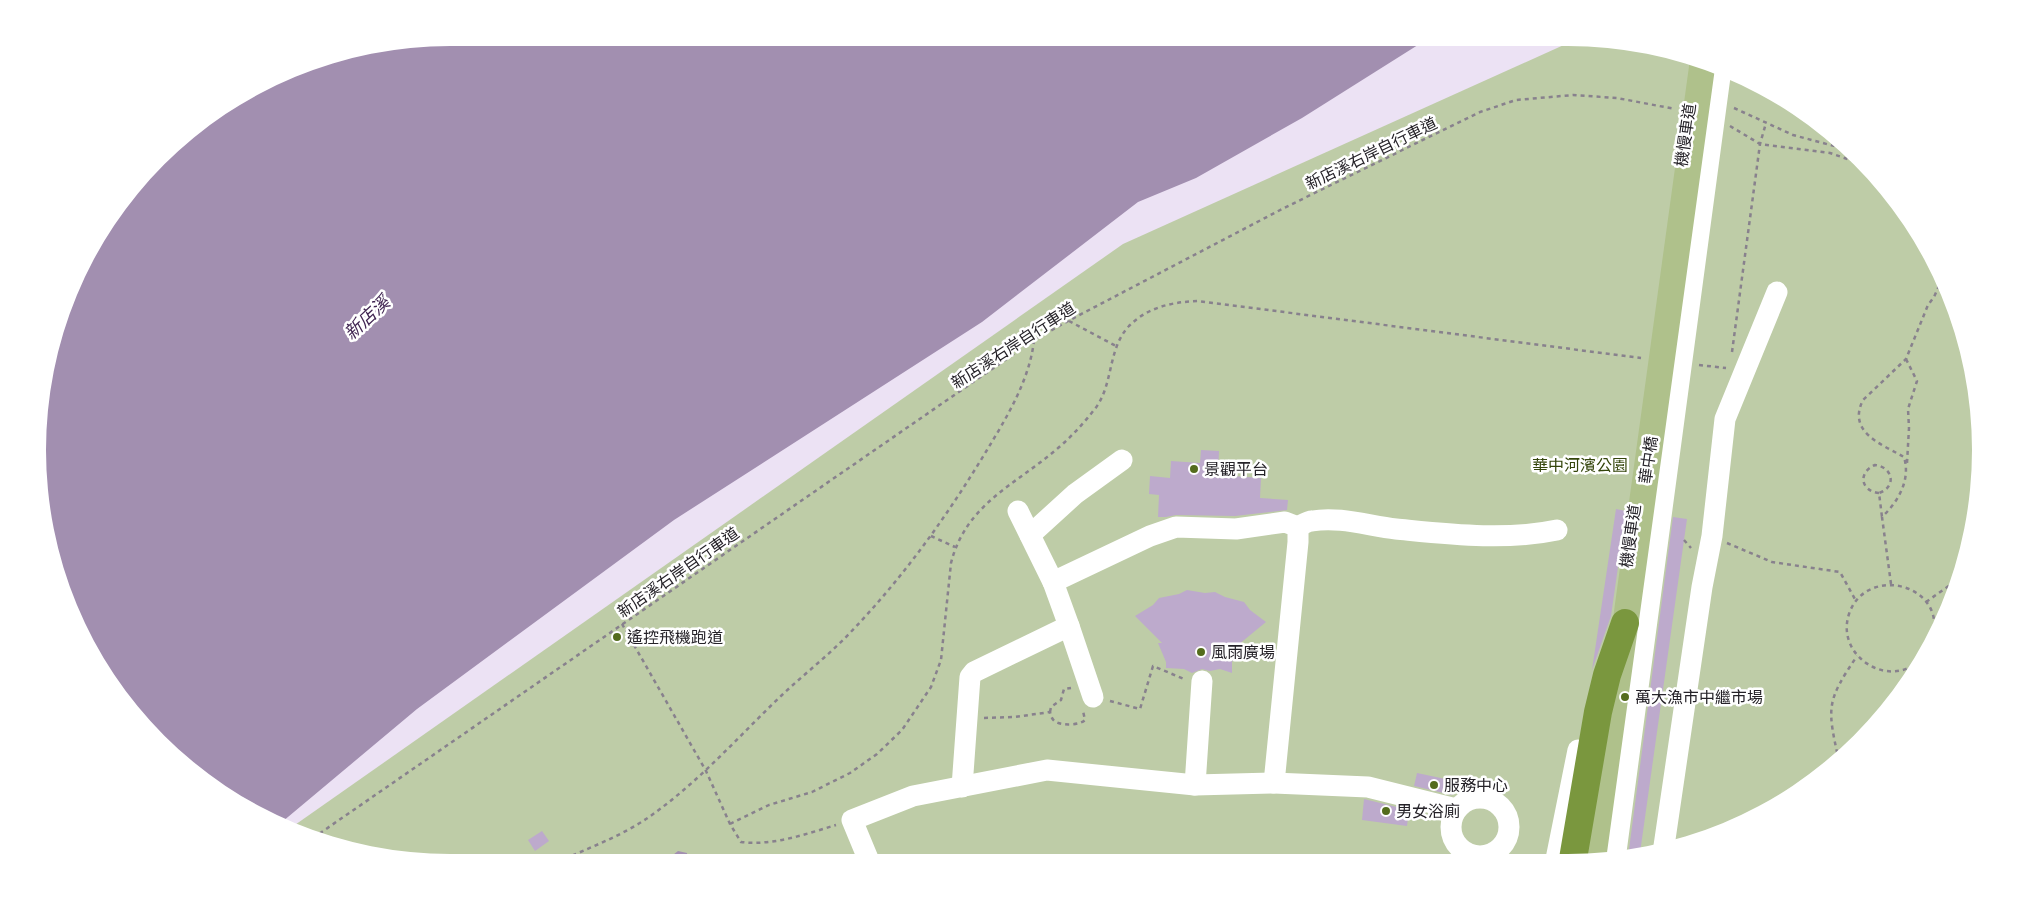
<svg xmlns="http://www.w3.org/2000/svg" width="2018" height="900" viewBox="0 0 2018 900" font-family="Manrope,'Noto Sans TC',sans-serif">
  <style>
    .green { fill: #becca7 }
    .water { fill: #a28fb0 }
    .building { fill: #bdaacc }
    .lines { fill: none; stroke-linecap: round; stroke-linejoin: round }
    .path { stroke: #88818d; stroke-width: 2.5; stroke-dasharray: 4 4; stroke-linecap: butt }
    .minor { stroke: #fff; stroke-width: 21 }
    .major { stroke: #afc18b; stroke-width: 26 }
    .highway { stroke: #7a973e; stroke-width: 28 }
    .poi-dot { fill: #546c1d; stroke: #fff; stroke-width: 2 }
    .labels { text-anchor: middle; stroke-width: 5; stroke-linejoin: round; paint-order: stroke }
    .street-label { font-size: 16px; fill: #252228; stroke: #fff }
    .park-label { font-size: 16px; fill: #34450b; stroke: #fff }
    .poi-label { font-size: 16px; fill: #252228; stroke: #fff; text-anchor: start }
    .water-label { font-size: 18px; font-style: italic; fill: #3f2350; stroke: #fff }
  </style>
  <rect width="100%" height="100%" fill="#ece2f4"/>
  <polygon class="green" points="1577,39 1688,57 1708,63 1774,93 1840,140 1895,199 1938,268 1967,344 1980,423 1977,504 1959,583 1911,679 1840,760 1750,820 1622,859 450,862 317,841 292,827 1123,244"/>
  <g class="water">
    <polygon points="450,38 1429,38 1302,118 1196,178 1138,202 982,322 674,520 417,709 282,822 199,777 140,722 93,656 45,530 38,450 45,370 93,244 178,140 244,93 317,59"/>
    <polygon points="678,851 687,853 688,862 664,862"/>
  </g>
  <g class="building">
    <polygon points="1201,450 1219,451 1218,475 1261,478 1260,498 1288,500 1287,510 1235,516 1176,515 1166,517 1158,517 1159,495 1149,494 1150,476 1170,478 1171,461 1200,463"/>
    <polygon points="1616,509 1626,511 1611,616 1592,670"/>
    <polygon points="1673,517 1687,519 1684,540 1640,853 1628,857"/>
    <polygon points="1187,590 1205,593 1215,592 1225,597 1244,602 1250,610 1266,622 1238,645 1247,646 1236,654 1232,662 1232,673 1220,669 1210,671 1202,669 1192,673 1184,669 1166,668 1166,662 1158,643 1162,643 1135,616 1153,605 1159,598 1179,594"/>
    <polygon points="1417,773 1455,781 1452,795 1414,786"/>
    <polygon points="1364,799 1409,810 1407,826 1362,820"/>
    <polygon points="542,831 549,841 535,851 528,840"/>
  </g>
  <g class="lines">
    <g class="path">
      <polyline points="1734,108 1793,135 1849,150"/>
      <polyline points="1730,126 1760,144 1830,153 1862,164"/>
      <polyline points="1069,321 1116,346"/>
      <polyline points="1732,352 1760,144 1766,123"/>
      <polyline points="1906,359 1917,381 1908,409 1909,428 1907,463"/>
      <polyline points="1699,365 1726,368"/>
      <path d="M1879,493c-19,-2 -21,-21 -4,-28 18,2 22,22 4,28l3,24"/>
      <polyline points="931,536 955,547"/>
      <polyline points="1684,540 1691,548"/>
      <polyline points="1727,543 1772,562 1840,572 1856,601"/>
      <path d="M1891,584l-9,-67c16,-15 29,-37 22,-60 -23,-13 -57,-25 -41,-57l43,-41 22,-54 6,-8 8,-18"/>
      <polyline points="1926,602 1960,578"/>
      <path d="M622,624l84,147 24,53 11,18c32,4 65,-8 95,-17"/>
      <path d="M1920,660c-31,30 -85,-4 -71,-46 16,-48 92,-32 85,18"/>
      <polyline points="1110,701 1140,709 1153,666 1184,679"/>
      <polyline points="1050,712 1051,707 1061,700 1064,689 1071,688"/>
      <path d="M984,718l31,-1 35,-5c1,4 2,8 6,10 7,4 24,3 29,-2l-2,-9"/>
      <path d="M1839,761c-12,-54 -13,-59 18,-105"/>
      <path d="M730,824l39,-19 43,-13 38,-19 27,-19 25,-24 29,-43 10,-27 10,-97c15,-59 64,-78 106,-114 14,-12 26,-25 37,-39 20,-24 13,-61 35,-84 19,-19 43,-24 69,-25l443,57"/>
      <polyline points="313,838 1034,340 1068,321 1284,208 1480,112 1516,100 1573,95 1617,98 1675,109"/>
      <path d="M558,862c30,-14 64,-26 91,-45 50,-35 90,-81 133,-122 20,-19 42,-36 62,-56 56,-57 102,-121 143,-189 20,-33 43,-71 47,-110"/>
    </g>
    <g class="minor">
      <polyline points="1018,511 1053,582"/>
      <path d="M1298,527c4,-2 9,-6 14,-6 27,-5 57,5 84,8 52,5 109,12 161,1"/>
      <polyline points="1030,535 1075,494 1122,460"/>
      <polyline points="1069,626 1093,697"/>
      <polyline points="1195,785 1202,681"/>
      <polyline points="962,787 970,677 974,672 1069,626 1053,582 1150,536 1176,527 1236,529 1285,522 1298,527 1298,542 1274,783"/>
      <circle cx="1480" cy="827" r="29"/>
      <polyline points="1664,846 1702,587 1712,536 1725,419 1777,292"/>
      <polyline points="1556,859 1578,750"/>
      <polyline points="1615,859 1721,69"/>
      <polyline points="869,861 852,820 913,796 1047,770 1195,785 1274,783 1368,787 1456,809"/>
    </g>
    <polyline class="major" points="1593,859 1703,60"/>
    <polyline class="highway" points="1573,859 1598,712 1607,675 1625,623"/>
  </g>
  <g class="poi-dot">
    <circle cx="1194" cy="469" r="5"/>
    <circle cx="617" cy="637" r="5"/>
    <circle cx="1201" cy="652" r="5"/>
    <circle cx="1625" cy="697" r="5"/>
    <circle cx="1434" cy="785" r="5"/>
    <circle cx="1386" cy="811" r="5"/>
  </g>
  <g class="labels">
    <g class="street-label">
      <text transform="translate(1685 135) rotate(-82)" y="6">機慢車道</text>
      <text transform="translate(1371 153) rotate(-26)" y="6">新店溪右岸自行車道</text>
      <text transform="translate(1013 345) rotate(-33)" y="6">新店溪右岸自行車道</text>
      <text transform="translate(1648 460) rotate(-82)" y="6">華中橋</text>
      <text transform="translate(1630 536) rotate(-82)" y="6">機慢車道</text>
      <text transform="translate(678 572) rotate(-35)" y="6">新店溪右岸自行車道</text>
    </g>
    <g class="park-label">
      <text x="1580" y="471">華中河濱公園</text>
    </g>
    <g class="poi-label">
      <text x="1204" y="475">景觀平台</text>
      <text x="627" y="643">遙控飛機跑道</text>
      <text x="1211" y="658">風雨廣場</text>
      <text x="1635" y="703">萬大漁市中繼市場</text>
      <text x="1444" y="791">服務中心</text>
      <text x="1396" y="817">男女浴廁</text>
    </g>
    <g class="water-label">
      <text transform="translate(367 318) rotate(-43)" y="6">新店溪</text>
    </g>
  </g>
  <path d="M0 0H2018V900H0ZM450 46H1568A404 404 0 0 1 1972 450V450A404 404 0 0 1 1568 854H450A404 404 0 0 1 46 450V450A404 404 0 0 1 450 46Z" fill="#fff" fill-rule="evenodd"/>
</svg>
